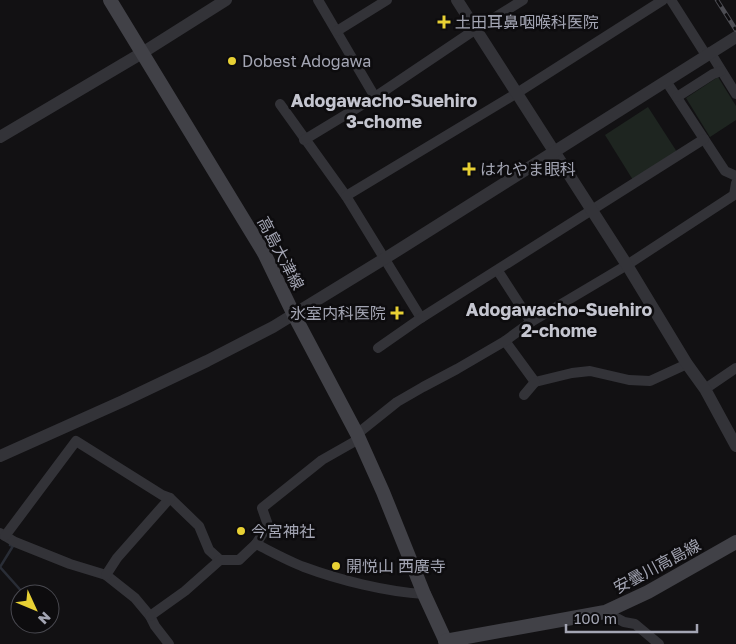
<svg xmlns="http://www.w3.org/2000/svg" width="736" height="644" viewBox="0 0 736 644" font-family="'Golos Text','Noto Sans JP',sans-serif">
  <style>
    .green { fill: #1e2520 }
    .lines { fill: none; stroke-linecap: round; stroke-linejoin: round }
    .stream { stroke: #292d36; stroke-width: 2.5 }
    .minor { stroke: #333338; stroke-width: 10 }
    .tertiary { stroke: #333338; stroke-width: 12 }
    .secondary { stroke: #414147; stroke-width: 14 }
    .rail-casing { stroke: #4c4c52; stroke-width: 4.5 }
    .rail { stroke: #0d0c0e; stroke-width: 2.5; stroke-dasharray: 8; stroke-linecap: butt }
    .poi-dot { fill: #e8d134; stroke: #0d0c0e; stroke-width: 2 }
    .labels { text-anchor: middle; stroke-width: 5; stroke-linejoin: round; paint-order: stroke }
    .poi-label { font-size: 16px; fill: #a3a5b3; stroke: #0d0c0e; text-anchor: start }
    .street-label { font-size: 16px; fill: #a3a5b3; stroke: #0d0c0e }
    .neighbourhood-label { font-size: 18px; font-weight: bold; fill: #c4c5cf; stroke: #0d0c0e }
  </style>
  <rect width="100%" height="100%" fill="#121113"/>
  <g class="green">
    <polygon points="718,77 736,106 736,120 710,137 686,98"/>
    <polygon points="648,107 677,152 633,180 605,135"/>
  </g>
  <g class="lines">
    <polyline class="stream" points="10,545 13,546 0,567 24,594"/>
    <g class="minor">
      <polyline points="318,0 375,97"/>
      <polyline points="671,0 706,55"/>
      <polyline points="337,31 387,0"/>
      <polyline points="710,52 736,94"/>
      <polyline points="666,81 725,171 736,176"/>
      <polyline points="677,97 713,74 721,71"/>
      <polyline points="280,104 346,196 421,318"/>
      <polyline points="304,140 375,97 476,29 523,0"/>
      <polyline points="346,196 517,93 663,0"/>
      <polyline points="498,271 531,322"/>
      <polyline points="505,341 535,382 572,373 590,371 629,380 650,381 687,364"/>
      <polyline points="378,348 421,318 704,139"/>
      <polyline points="705,389 736,368"/>
      <polyline points="524,395 535,382"/>
      <polyline points="357,434 397,402 423,387 457,369 505,341 531,322 627,265 734,195 736,183"/>
      <polyline points="170,498 199,526 209,550 220,560"/>
      <polyline points="0,533 15,542 70,564 106,575 135,598 150,616 155,626 169,644"/>
      <polyline points="5,536 76,441 162,495 170,498 117,558 106,575"/>
      <polyline points="256,544 268,525 262,508 322,460 359,439"/>
      <polyline points="605,612 624,622 635,624 659,644"/>
      <path d="M150,616l35,-25 35,-31h19l17,-16c16,8 32,17 48,23 35,13 83,25 120,27"/>
    </g>
    <g class="tertiary">
      <polyline points="457,0 627,265 687,364 705,389 736,446"/>
      <polyline points="0,137 142,53 226,0"/>
      <polyline points="0,456 123,401 207,361 273,327 384,259 736,37"/>
    </g>
    <g class="secondary">
      <polyline points="110,0 264,253 294,315 357,434 383,492 424,594 447,644"/>
      <polyline points="445,641 605,612 648,592 736,542"/>
    </g>
    <defs>
      <polyline id="rail" points="717,0 736,30"/>
    </defs>
    <use href="#rail" class="rail-casing"/>
    <use href="#rail" class="rail"/>
  </g>
  <g class="poi-dot">
    <path d="M441.5 14.5h5v5h5v5h-5v5h-5v-5h-5v-5h5z"/>
    <circle cx="232" cy="61" r="5"/>
    <path d="M466.5 161.5h5v5h5v5h-5v5h-5v-5h-5v-5h5z"/>
    <path d="M394.5 305.5h5v5h5v5h-5v5h-5v-5h-5v-5h5z"/>
    <circle cx="241" cy="531" r="5"/>
    <circle cx="336" cy="566" r="5"/>
  </g>
  <g class="labels">
    <g class="poi-label">
      <text x="455" y="28">土田耳鼻咽喉科医院</text>
      <text x="242" y="67">Dobest Adogawa</text>
      <text x="480" y="175">はれやま眼科</text>
      <text x="386" y="319" text-anchor="end">氷室内科医院</text>
      <text x="251" y="537">今宮神社</text>
      <text x="346" y="572">開悦山 西廣寺</text>
    </g>
    <g class="street-label">
      <text transform="translate(281 253) rotate(62)" y="6">高島大津線</text>
      <text transform="translate(657 566) rotate(-28)" y="6">安曇川高島線</text>
    </g>
    <g class="neighbourhood-label">
      <text x="384" y="107">Adogawacho-Suehiro<tspan x="384" dy="21">3-chome</tspan></text>
      <text x="559" y="316">Adogawacho-Suehiro<tspan x="559" dy="21">2-chome</tspan></text>
    </g>
  </g>
  <g transform="translate(35 609) rotate(134)"><circle r="24" fill="#0d0c0e" stroke="#494950"/>
  <path d="M0-4L9 19L0 12L-9 19Z" fill="#e8d134"/>
  <text y="-8" font-size="14" font-weight="bold" text-anchor="middle" fill="#a3a5b3">N</text>
  </g>
  <path d="M566 624v8h131v-8" fill="none" stroke="#a3a5b3" stroke-width="2.5"/>
  <text x="574" y="624" font-size="15" fill="#a3a5b3" stroke="#0d0c0e" stroke-width="4" paint-order="stroke">100 m</text>
</svg>
